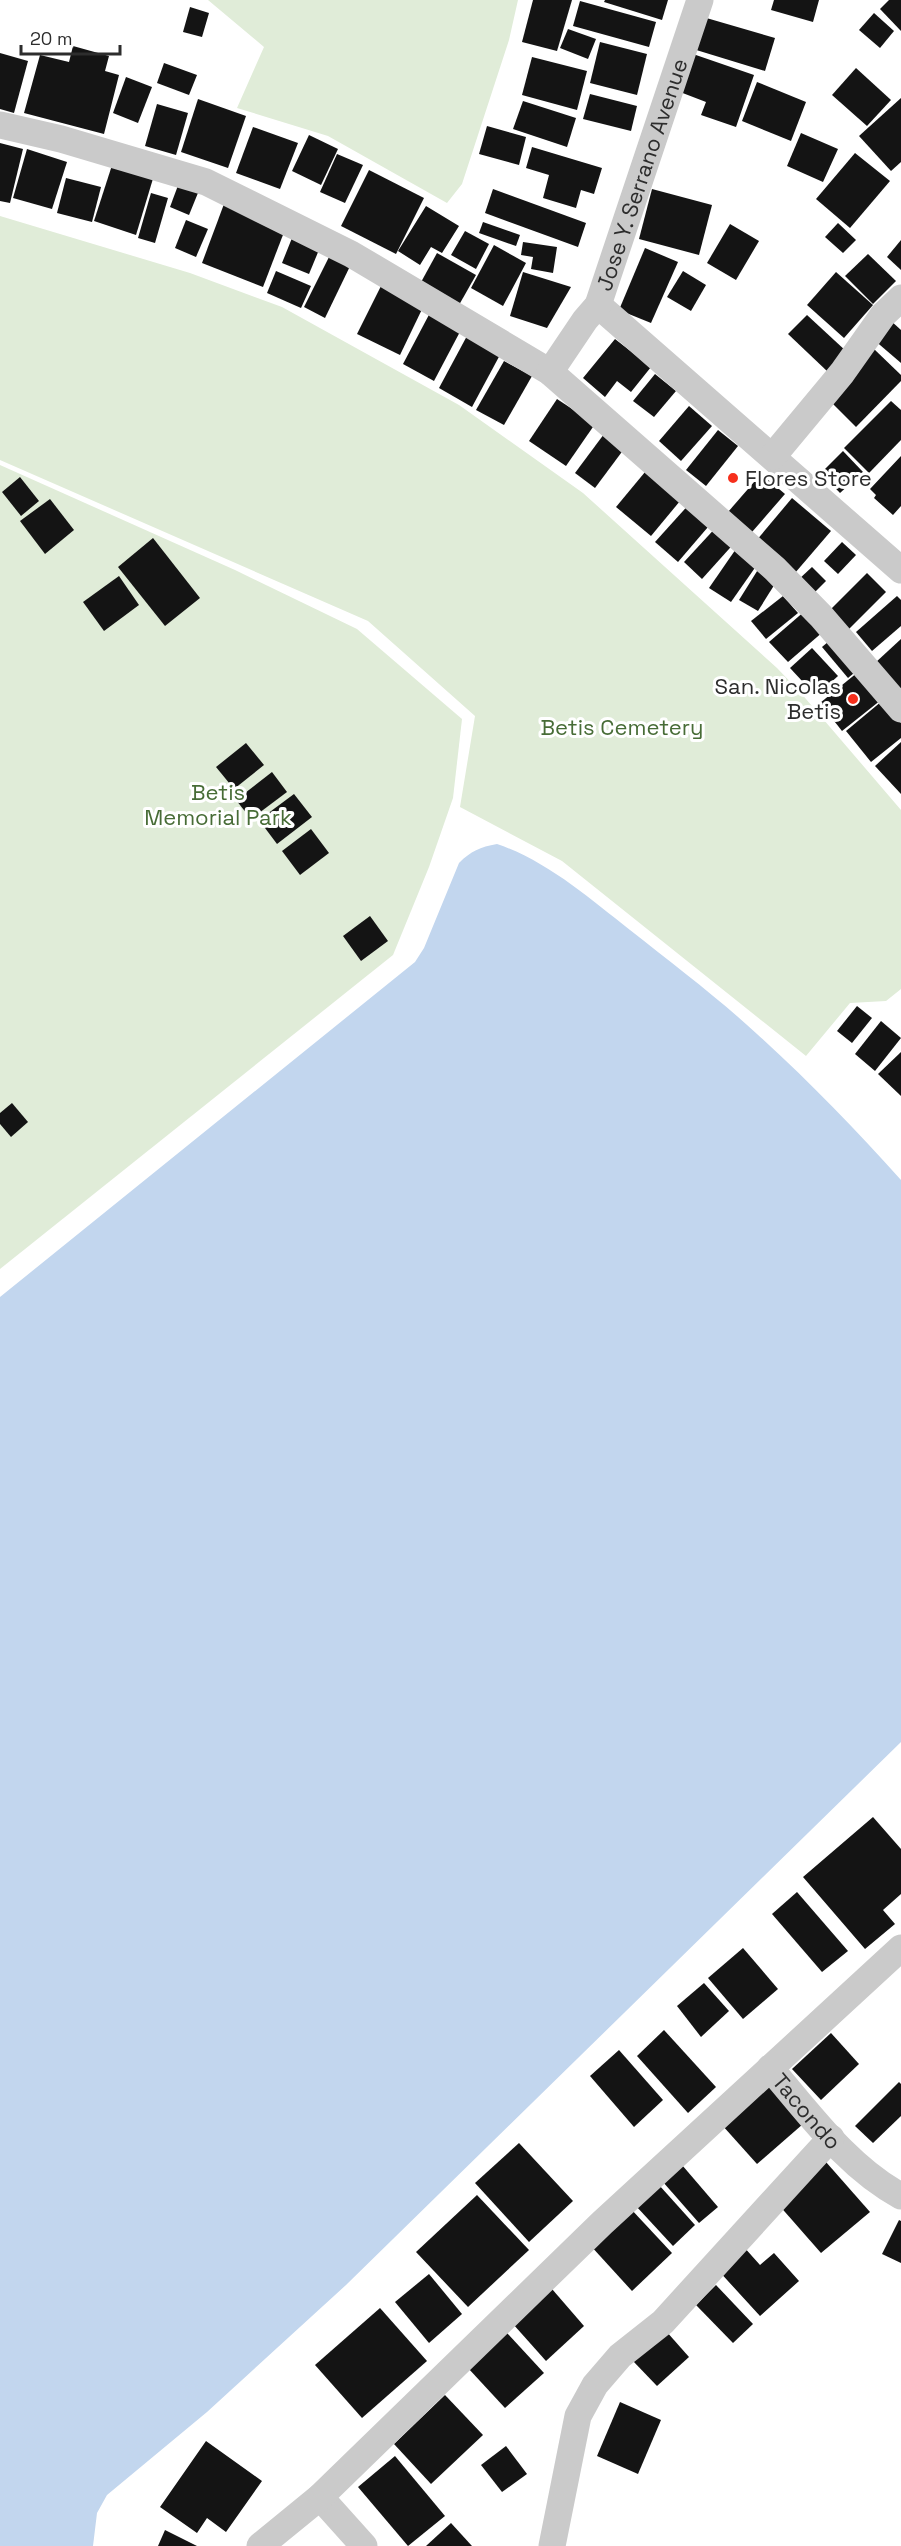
<svg xmlns="http://www.w3.org/2000/svg" width="901" height="2546" viewBox="0 0 901 2546" font-family="'Space Grotesk',sans-serif">
  <style>
    .green { fill: #e0ecd8 }
    .water { fill: #c2d6ee }
    .building { fill: #141414 }
    .lines { fill: none; stroke-linecap: round; stroke-linejoin: round }
    .minor { stroke: #cacaca; stroke-width: 27 }
    .poi-dot { fill: #f62f1c; stroke: #fff; stroke-width: 2 }
    .labels { text-anchor: middle; stroke-width: 6; stroke-linejoin: round; paint-order: stroke }
    .street-label { font-size: 22px; fill: #2d2d2d; stroke: #fff }
    .poi-label { font-size: 22px; fill: #2d2d2d; stroke: #fff; text-anchor: start }
    .park-label { font-size: 22px; fill: #476c36; stroke: #fff }
  </style>
  <rect width="100%" height="100%" fill="#fff"/>
  <g class="green">
    <polygon points="208,0 518,0 509,40 462,184 447,203 328,136 237,108 264,47"/>
    <polygon points="0,216 190,273 282,307 459,405 583,493 777,668 800,692 901,810 901,989 886,1001 850,1003 806,1056 562,861 460,807 475,716 368,621 0,460"/>
    <polygon points="0,465 235,570 357,629 462,719 453,798 429,867 393,955 0,1269"/>
  </g>
  <path class="water" d="M497,844c50,17 92,54 133,86 43,34 87,67 127,104 51,46 98,95 144,146v562l-555,543 -139,127 -100,83 -10,18 -4,33h-93v-1249l415,-335 9,-14 35,-85c12,-12 21,-16 38,-19z"/>
  <g class="building">
    <polygon points="533,0 572,0 557,51 522,42"/>
    <polygon points="605,0 668,0 662,20 604,2"/>
    <polygon points="774,0 819,0 813,22 771,10"/>
    <polygon points="889,0 901,0 901,31 880,9"/>
    <polygon points="580,1 656,22 649,47 573,26"/>
    <polygon points="190,7 209,13 202,37 183,32"/>
    <polygon points="874,13 894,31 880,48 859,30"/>
    <polygon points="703,17 775,38 765,71 693,49"/>
    <polygon points="568,29 596,39 588,59 560,48"/>
    <polygon points="600,42 647,54 637,95 590,83"/>
    <polygon points="73,46 109,56 105,71 119,75 104,134 24,113 40,55 69,62"/>
    <polygon points="0,53 28,61 14,113 0,109"/>
    <polygon points="693,54 754,75 736,127 701,115 706,102 680,92"/>
    <polygon points="532,57 587,71 577,110 522,95"/>
    <polygon points="164,63 197,75 189,95 157,83"/>
    <polygon points="856,68 891,100 867,126 832,95"/>
    <polygon points="126,77 152,87 138,123 113,113"/>
    <polygon points="757,82 806,102 791,141 742,121"/>
    <polygon points="590,94 637,106 631,131 583,119"/>
    <polygon points="901,98 901,162 891,171 859,136"/>
    <polygon points="198,99 246,116 228,168 181,152"/>
    <polygon points="523,101 576,118 567,147 513,129"/>
    <polygon points="157,104 188,113 176,155 145,146"/>
    <polygon points="487,126 526,137 519,165 479,154"/>
    <polygon points="253,127 298,143 280,189 236,173"/>
    <polygon points="801,133 838,149 823,182 787,166"/>
    <polygon points="309,135 338,149 321,185 292,171"/>
    <polygon points="0,143 23,149 10,203 0,201"/>
    <polygon points="532,147 602,168 594,194 581,190 576,208 543,198 549,175 526,168"/>
    <polygon points="27,149 67,162 52,209 13,198"/>
    <polygon points="855,153 890,181 850,228 816,199"/>
    <polygon points="337,154 363,165 345,203 320,192"/>
    <polygon points="114,159 155,172 136,235 94,221"/>
    <polygon points="369,170 424,198 396,254 341,226"/>
    <polygon points="66,178 101,187 92,222 57,213"/>
    <polygon points="180,180 200,188 189,215 170,207"/>
    <polygon points="493,189 586,223 578,247 485,213"/>
    <polygon points="652,189 712,205 699,255 639,239"/>
    <polygon points="151,193 168,198 155,243 138,238"/>
    <polygon points="224,204 286,227 263,287 202,263"/>
    <polygon points="426,206 459,226 442,253 431,247 420,265 398,251"/>
    <polygon points="186,220 208,229 196,257 175,248"/>
    <polygon points="483,222 520,235 516,246 479,233"/>
    <polygon points="838,223 856,240 843,253 825,237"/>
    <polygon points="730,224 759,241 736,280 707,263"/>
    <polygon points="465,231 489,244 476,269 451,255"/>
    <polygon points="294,233 321,245 309,274 282,263"/>
    <polygon points="901,240 901,270 887,257"/>
    <polygon points="523,242 557,247 553,273 531,269 533,257 521,255"/>
    <polygon points="494,245 526,263 503,306 471,288"/>
    <polygon points="645,248 678,262 651,323 619,310"/>
    <polygon points="333,249 353,260 325,318 304,307"/>
    <polygon points="437,253 476,275 459,305 420,284"/>
    <polygon points="868,254 896,281 873,304 845,276"/>
    <polygon points="276,271 311,286 301,308 267,293"/>
    <polygon points="683,271 706,285 691,311 667,297"/>
    <polygon points="523,272 571,287 547,328 510,316"/>
    <polygon points="836,272 873,305 844,338 807,305"/>
    <polygon points="383,282 425,303 400,355 357,334"/>
    <polygon points="432,309 463,326 434,381 403,364"/>
    <polygon points="807,315 847,352 828,372 788,334"/>
    <polygon points="890,320 901,330 901,363 873,339"/>
    <polygon points="468,334 501,353 472,407 439,388"/>
    <polygon points="615,339 651,367 631,392 617,381 605,397 583,378"/>
    <polygon points="874,349 901,375 901,381 856,427 827,398"/>
    <polygon points="504,361 532,376 504,425 476,410"/>
    <polygon points="655,374 676,391 654,417 633,401"/>
    <polygon points="557,399 595,424 566,466 529,441"/>
    <polygon points="891,401 901,410 901,440 869,473 844,448"/>
    <polygon points="689,406 712,426 681,461 659,441"/>
    <polygon points="607,430 627,445 595,488 575,473"/>
    <polygon points="718,430 738,446 706,486 686,470"/>
    <polygon points="843,451 863,472 840,493 821,473"/>
    <polygon points="901,456 901,506 893,515 874,498 876,495 870,489"/>
    <polygon points="650,466 685,495 651,536 616,507"/>
    <polygon points="761,474 785,494 752,532 728,512"/>
    <polygon points="20,477 39,501 21,516 2,492"/>
    <polygon points="792,498 831,531 795,573 756,541"/>
    <polygon points="50,499 74,530 45,554 20,521"/>
    <polygon points="692,501 714,520 678,562 655,542"/>
    <polygon points="720,523 738,539 702,579 684,562"/>
    <polygon points="153,538 200,598 165,626 118,567"/>
    <polygon points="842,542 856,555 838,574 824,561"/>
    <polygon points="738,546 759,562 731,602 709,588"/>
    <polygon points="812,567 826,581 812,595 798,580"/>
    <polygon points="759,568 778,579 758,611 739,600"/>
    <polygon points="867,573 886,592 848,630 829,611"/>
    <polygon points="119,576 139,605 104,631 83,602"/>
    <polygon points="783,596 798,613 766,639 751,621"/>
    <polygon points="897,596 901,600 901,626 872,651 856,632"/>
    <polygon points="806,610 824,631 788,662 769,642"/>
    <polygon points="835,636 860,668 848,678 822,647"/>
    <polygon points="901,639 901,693 875,663"/>
    <polygon points="812,648 838,676 816,696 790,668"/>
    <polygon points="863,668 886,696 842,731 820,703"/>
    <polygon points="882,701 901,723 901,738 871,762 846,731"/>
    <polygon points="901,742 901,794 875,766"/>
    <polygon points="246,743 264,765 234,789 216,767"/>
    <polygon points="272,772 287,792 251,819 236,800"/>
    <polygon points="294,794 312,817 277,844 259,820"/>
    <polygon points="311,829 329,853 300,875 282,851"/>
    <polygon points="370,916 388,941 361,961 343,936"/>
    <polygon points="857,1006 872,1018 852,1043 837,1031"/>
    <polygon points="881,1021 901,1038 875,1071 855,1054"/>
    <polygon points="901,1052 901,1096 878,1074"/>
    <polygon points="12,1103 28,1122 11,1137 0,1124 0,1113"/>
    <polygon points="873,1817 901,1849 901,1894 883,1910 895,1924 865,1949 803,1877"/>
    <polygon points="797,1892 848,1951 822,1972 772,1914"/>
    <polygon points="743,1948 778,1989 743,2019 708,1978"/>
    <polygon points="704,1983 729,2011 701,2037 677,2006"/>
    <polygon points="664,2030 716,2087 688,2113 637,2056"/>
    <polygon points="831,2033 859,2064 821,2100 792,2069"/>
    <polygon points="619,2050 663,2100 634,2127 590,2076"/>
    <polygon points="899,2082 901,2084 901,2116 873,2143 855,2126"/>
    <polygon points="768,2084 803,2124 757,2164 722,2125"/>
    <polygon points="519,2143 573,2201 529,2242 475,2183"/>
    <polygon points="826,2162 870,2212 821,2253 778,2204"/>
    <polygon points="682,2165 718,2207 699,2223 663,2182"/>
    <polygon points="659,2185 695,2225 673,2246 636,2206"/>
    <polygon points="477,2195 529,2250 468,2307 416,2252"/>
    <polygon points="630,2208 672,2253 632,2291 590,2245"/>
    <polygon points="899,2220 901,2221 901,2263 882,2254"/>
    <polygon points="743,2246 760,2265 774,2253 799,2281 760,2316 717,2269"/>
    <polygon points="429,2274 462,2314 429,2343 395,2302"/>
    <polygon points="716,2285 753,2324 733,2343 696,2305"/>
    <polygon points="552,2289 584,2326 546,2361 513,2324"/>
    <polygon points="380,2308 427,2361 362,2418 315,2365"/>
    <polygon points="666,2331 689,2357 657,2386 633,2361"/>
    <polygon points="507,2333 544,2373 505,2408 468,2368"/>
    <polygon points="445,2395 483,2435 431,2484 394,2444"/>
    <polygon points="620,2402 661,2420 638,2474 597,2456"/>
    <polygon points="206,2441 262,2481 226,2532 207,2518 197,2533 160,2507"/>
    <polygon points="506,2446 527,2474 502,2492 481,2465"/>
    <polygon points="395,2456 445,2516 408,2546 358,2487"/>
    <polygon points="451,2523 472,2546 426,2546"/>
    <polygon points="165,2530 197,2546 158,2546"/>
  </g>
  <g class="lines">
    <g class="minor">
      <polyline points="0,125 61,139 206,182 351,254 550,372 775,569 821,616 901,709"/>
      <polyline points="598,305 901,570"/>
      <path id="s1" d="M550,372l35,-52 13,-15 102,-305"/>
      <polyline points="773,456 842,373 883,315 901,298"/>
      <path id="s2" d="M770,2068c39,45 77,99 131,128"/>
      <polyline points="320,2497 364,2546"/>
      <polyline points="260,2546 320,2497 602,2223 901,1948"/>
      <polyline points="552,2546 578,2416 595,2385 620,2356 663,2322 831,2138"/>
    </g>
  </g>
  <g class="poi-dot">
    <circle cx="733" cy="478" r="6"/>
    <circle cx="853" cy="699" r="6"/>
  </g>
  <g class="labels">
    <g class="street-label">
      <text dy="8" stroke="none"><textPath href="#s1" startOffset="220">Jose Y. Serrano Avenue</textPath></text>
      <text dy="8" stroke="none"><textPath href="#s2" startOffset="57">Tacondo</textPath></text>
    </g>
    <g class="poi-label">
      <text x="745" y="486">Flores Store</text>
      <text x="841" y="694" text-anchor="end">San. Nicolas<tspan x="841" dy="25">Betis</tspan></text>
    </g>
    <g class="park-label">
      <text x="622" y="735">Betis Cemetery</text>
      <text x="218" y="800">Betis<tspan x="218" dy="25">Memorial Park</tspan></text>
    </g>
  </g>
  <path d="M21 45v9h99v-9" fill="none" stroke="#2d2d2d" stroke-width="3"/>
  <text x="30" y="45" font-size="18" fill="#2d2d2d" stroke="#ffffff" stroke-width="4.5" paint-order="stroke">20 m</text>
</svg>
